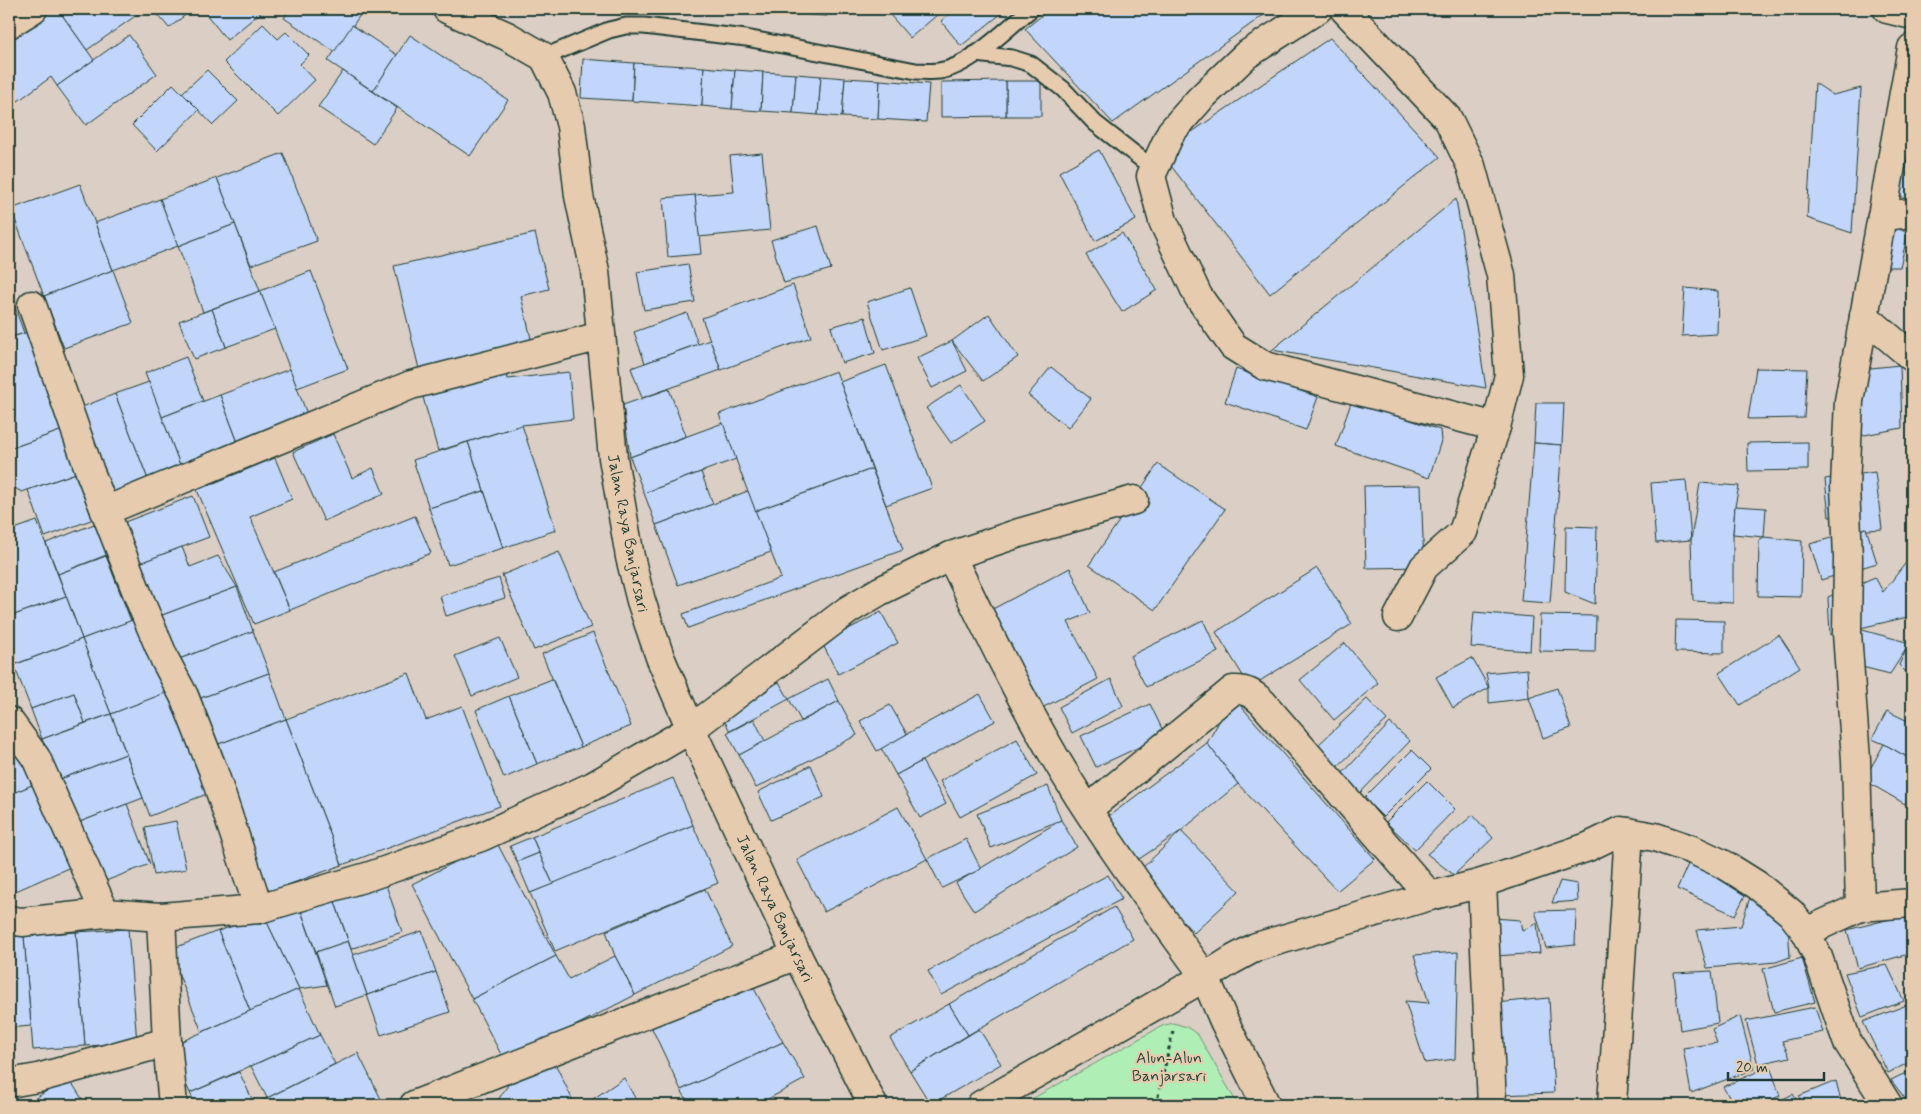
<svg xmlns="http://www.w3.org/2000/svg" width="1921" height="1114" viewBox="0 0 1921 1114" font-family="Mynerve,sans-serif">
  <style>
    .green { fill: #afeeb4; stroke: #679674 }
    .building { fill: #c2d5fa; stroke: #1f3d34 }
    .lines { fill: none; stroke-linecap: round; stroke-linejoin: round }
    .service-casing { stroke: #1f3d34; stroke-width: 19 }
    .minor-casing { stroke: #1f3d34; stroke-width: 31 }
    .tertiary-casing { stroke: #1f3d34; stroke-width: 31 }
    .trunk-casing { stroke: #1f3d34; stroke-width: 31 }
    .path { stroke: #1f3d34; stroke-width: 3; stroke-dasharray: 4 4; stroke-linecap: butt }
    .service { stroke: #e6cbae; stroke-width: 15 }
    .minor { stroke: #e6cbae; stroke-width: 28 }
    .tertiary { stroke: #e6cbae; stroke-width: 28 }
    .trunk { stroke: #e6cbae; stroke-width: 28 }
    .labels { text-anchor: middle; stroke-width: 4.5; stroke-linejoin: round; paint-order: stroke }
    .street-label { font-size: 16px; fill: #1f3d34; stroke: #e6cbae }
    .park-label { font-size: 16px; fill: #26463a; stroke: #e6cbae }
  </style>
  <rect width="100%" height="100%" fill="#dbcec5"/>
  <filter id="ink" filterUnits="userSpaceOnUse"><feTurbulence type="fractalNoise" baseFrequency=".02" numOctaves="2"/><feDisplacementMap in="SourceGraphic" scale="10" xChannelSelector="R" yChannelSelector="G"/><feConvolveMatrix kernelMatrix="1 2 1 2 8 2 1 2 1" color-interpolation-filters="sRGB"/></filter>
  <g filter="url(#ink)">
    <polygon class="green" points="1173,1023 1187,1027 1198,1035 1238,1105 1021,1105 1162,1026"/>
    <g class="building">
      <polygon points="45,9 58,9 94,60 57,86 51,77 11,106 9,103 9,35"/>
      <polygon points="58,9 139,9 141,12 87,50"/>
      <polygon points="156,9 193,9 169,28 154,10"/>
      <polygon points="202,9 265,9 227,40"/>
      <polygon points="290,9 357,9 362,12 335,52 284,18"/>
      <polygon points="724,9 822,9 827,16"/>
      <polygon points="885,9 944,9 910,38"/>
      <polygon points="956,9 1007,9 961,46 941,21"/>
      <polygon points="1050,9 1272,9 1113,123 1025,29"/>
      <polygon points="263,24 278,39 286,32 309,55 300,64 315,80 278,116 224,62"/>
      <polygon points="352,25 397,55 373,91 328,61"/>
      <polygon points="129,35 157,74 86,125 57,86"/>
      <polygon points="410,35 508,100 470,156 373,91"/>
      <polygon points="1330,38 1440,157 1270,294 1161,153"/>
      <polygon points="583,59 634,63 632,101 581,98"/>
      <polygon points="634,63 704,67 702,106 632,101"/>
      <polygon points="704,67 735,70 732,109 702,106"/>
      <polygon points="207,70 238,101 213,125 182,93"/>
      <polygon points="735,70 763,72 761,111 732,109"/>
      <polygon points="343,71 397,108 373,144 318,107"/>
      <polygon points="763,72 796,74 793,113 761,111"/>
      <polygon points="796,74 821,76 818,115 793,113"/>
      <polygon points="821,76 845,78 842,117 818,115"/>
      <polygon points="845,78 880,80 878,119 842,117"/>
      <polygon points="880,80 929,84 926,122 878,119"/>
      <rect x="1006" y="81" width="35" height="35"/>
      <polygon points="1006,81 1006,116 941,117 941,82"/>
      <polygon points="1815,83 1833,95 1861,88 1852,233 1807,218"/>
      <polygon points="173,84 199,110 157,151 132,125"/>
      <polygon points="1904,144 1912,147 1912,203 1897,193"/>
      <polygon points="1099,150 1136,220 1095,241 1059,172"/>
      <polygon points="283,153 317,241 251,265 217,178"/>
      <polygon points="762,153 770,230 699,237 695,195 734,192 730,156"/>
      <polygon points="217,178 235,224 178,246 160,199"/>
      <polygon points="80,184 113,270 44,296 11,209"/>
      <polygon points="695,195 701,254 668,257 663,198"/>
      <polygon points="160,199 178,246 113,270 95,223"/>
      <polygon points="1456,199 1486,388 1272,350"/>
      <polygon points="235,224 260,291 203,312 178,246"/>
      <polygon points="818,226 831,269 784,283 771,240"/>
      <polygon points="1891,227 1908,232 1900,267 1883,267"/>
      <polygon points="535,233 549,289 521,296 533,347 420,373 394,266"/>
      <polygon points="1122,233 1157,290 1122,312 1086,255"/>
      <polygon points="688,264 695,302 644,310 637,272"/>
      <polygon points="113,270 133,323 64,348 44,296"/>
      <polygon points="311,271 348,369 297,388 260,291"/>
      <polygon points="793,285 811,337 721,370 702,318"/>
      <polygon points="910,288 926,336 883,350 867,302"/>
      <polygon points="1685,288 1718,291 1717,334 1682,336"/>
      <polygon points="9,291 24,333 9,338"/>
      <polygon points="260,291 275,329 226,347 212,309"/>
      <polygon points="212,309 226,347 194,359 179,321"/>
      <polygon points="687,313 698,344 645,363 634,332"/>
      <polygon points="989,314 1018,357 983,381 952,341"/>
      <polygon points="865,317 875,353 842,363 831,327"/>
      <polygon points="28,332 63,430 9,449 9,338"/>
      <polygon points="710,340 721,370 642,398 631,368"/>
      <polygon points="952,341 967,371 932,388 917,358"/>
      <polygon points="186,357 203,401 162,417 145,373"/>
      <polygon points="886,365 932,488 886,505 840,382"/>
      <polygon points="1900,365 1902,428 1859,436 1861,369"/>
      <polygon points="1051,367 1091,399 1068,428 1028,395"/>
      <polygon points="504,368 508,379 569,372 573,419 522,425 438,451 421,390"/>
      <polygon points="1756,368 1807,369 1804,418 1748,419"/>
      <polygon points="290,369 310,422 240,448 220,395"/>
      <polygon points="1236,369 1318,397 1306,430 1225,402"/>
      <polygon points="836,371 872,469 755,511 719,414"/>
      <polygon points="149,382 182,470 149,482 115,394"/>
      <polygon points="961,385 985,421 951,443 926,408"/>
      <polygon points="669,389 686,436 630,457 623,405"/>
      <polygon points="115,394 149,482 110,496 77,409"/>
      <polygon points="220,395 240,448 182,470 162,417"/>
      <polygon points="1352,400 1440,430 1441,441 1429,478 1336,446"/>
      <polygon points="1536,403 1564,403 1562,445 1534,443"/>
      <polygon points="723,423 736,459 644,493 630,457"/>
      <polygon points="522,425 556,530 503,548 468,442"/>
      <polygon points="63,430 82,471 22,492 9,485 9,449"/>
      <polygon points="333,434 352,478 373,468 384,494 324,521 293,452"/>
      <polygon points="468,442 484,491 429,508 413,460"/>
      <polygon points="1808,442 1808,470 1748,471 1747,443"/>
      <polygon points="1534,443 1562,445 1550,603 1521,601"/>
      <polygon points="275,458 292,499 250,517 290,610 254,624 197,490"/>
      <polygon points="1158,464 1225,509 1155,610 1089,565"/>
      <polygon points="872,469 903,550 688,628 683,614 781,578 755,511"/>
      <polygon points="82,471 99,517 45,537 28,490"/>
      <polygon points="701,472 713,504 656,525 644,493"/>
      <polygon points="1875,472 1882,529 1855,531 1856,517 1829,517 1825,479"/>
      <polygon points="1686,480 1691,540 1656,543 1651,483"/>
      <polygon points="1700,483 1739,486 1735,506 1733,534 1733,603 1693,601 1691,540"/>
      <polygon points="1421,485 1424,567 1366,568 1364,486"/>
      <polygon points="484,491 503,548 448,565 429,508"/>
      <polygon points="748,491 771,552 678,585 656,525"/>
      <polygon points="193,496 209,537 137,564 122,523"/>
      <polygon points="1735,506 1766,508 1764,537 1733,534"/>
      <polygon points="415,516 431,553 290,610 274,572"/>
      <polygon points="37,521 66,596 9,617 9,531"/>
      <polygon points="102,521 114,552 58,574 46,543"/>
      <polygon points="1566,526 1597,527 1595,604 1565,592"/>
      <polygon points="1866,528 1877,563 1821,580 1810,544"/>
      <polygon points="1764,537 1802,541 1801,597 1758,596 1759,540"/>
      <polygon points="182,547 190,567 218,556 237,587 157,617 137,564"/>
      <polygon points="559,552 591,627 534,650 502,575"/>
      <polygon points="1912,555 1912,616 1830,635 1828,597 1875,577 1883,592"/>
      <polygon points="106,556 131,621 82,639 58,574"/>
      <polygon points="1070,568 1090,613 1068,622 1098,679 1038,710 987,612"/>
      <polygon points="1317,568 1352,624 1250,687 1216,632"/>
      <polygon points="499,578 505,598 446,616 440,596"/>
      <polygon points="237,587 253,631 174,661 157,617"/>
      <polygon points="66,596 82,639 16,664 9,644 9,617"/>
      <polygon points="881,612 898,643 838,674 822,643"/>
      <polygon points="1474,612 1532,617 1530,651 1471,647"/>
      <polygon points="1540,615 1596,616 1595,652 1539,651"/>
      <polygon points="138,618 166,693 111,714 82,639"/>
      <polygon points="1203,620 1218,652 1146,687 1130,656"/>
      <polygon points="1676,620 1724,621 1724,653 1675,652"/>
      <polygon points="1855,628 1910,643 1890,674 1846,663"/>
      <polygon points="253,631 269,673 190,702 174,661"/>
      <polygon points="593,633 631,726 581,747 542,654"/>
      <polygon points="1779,635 1800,667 1740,705 1719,673"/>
      <polygon points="500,638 517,677 472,696 455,656"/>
      <polygon points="1912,638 1912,678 1899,665"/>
      <polygon points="82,639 111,714 85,723 74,693 31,709 14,665"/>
      <polygon points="1345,643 1378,683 1334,720 1300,680"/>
      <polygon points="9,644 16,664 9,667"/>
      <polygon points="1472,658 1489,688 1453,708 1436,677"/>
      <polygon points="1527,669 1529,698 1489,703 1489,688 1486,673"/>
      <polygon points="269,673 286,719 208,748 190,702"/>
      <polygon points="409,673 426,720 462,706 500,806 342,865 286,719"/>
      <polygon points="552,679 581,747 537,764 509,696"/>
      <polygon points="828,679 839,701 801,721 789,699"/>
      <polygon points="1111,679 1123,706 1072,733 1059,707"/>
      <polygon points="779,682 789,699 730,731 720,713"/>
      <polygon points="178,688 217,790 150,816 111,714"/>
      <polygon points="1557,688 1571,728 1543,738 1529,698"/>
      <polygon points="74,693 85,723 42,739 31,709"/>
      <polygon points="980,694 995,721 896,775 881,748"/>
      <polygon points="509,696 537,764 504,778 476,710"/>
      <polygon points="1233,697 1375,859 1337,891 1238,784 1207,743"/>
      <polygon points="1367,699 1387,720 1337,767 1317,746"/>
      <polygon points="839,701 857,735 756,788 739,755"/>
      <polygon points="1150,704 1165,735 1096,767 1081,736"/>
      <polygon points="890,705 907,734 877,751 860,721"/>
      <polygon points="1887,711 1912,723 1912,760 1884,744 1872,739"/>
      <polygon points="111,714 126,754 58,780 42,739"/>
      <polygon points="286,719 342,865 263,894 208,748"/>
      <polygon points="754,719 765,741 739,755 727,733"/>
      <polygon points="1390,723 1410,741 1359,794 1340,776"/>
      <polygon points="9,738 16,753 9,757"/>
      <polygon points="1017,739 1037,775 960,817 940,781"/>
      <polygon points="1207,743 1238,784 1181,831 1133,863 1101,822"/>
      <polygon points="1884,744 1912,760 1912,792 1905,804 1864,780"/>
      <polygon points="24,750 39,782 9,795 9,757"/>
      <polygon points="1412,750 1431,769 1383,817 1364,798"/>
      <polygon points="126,754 143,798 72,825 58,780"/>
      <polygon points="922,761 946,804 920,818 896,775"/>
      <polygon points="811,765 824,797 771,820 758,792"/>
      <polygon points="673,778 693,825 553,884 532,837"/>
      <polygon points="1427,781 1455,809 1415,850 1386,822"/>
      <polygon points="39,782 75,865 9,894 9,795"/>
      <polygon points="1048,786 1061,820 991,848 977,814"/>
      <polygon points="127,804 150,864 95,885 72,825"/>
      <polygon points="898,807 927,859 824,912 797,860"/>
      <polygon points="1473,815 1493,838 1454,875 1427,854"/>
      <polygon points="1061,820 1077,847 974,911 956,883"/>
      <polygon points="176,821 186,869 154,875 145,827"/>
      <polygon points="693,825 718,883 555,951 530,893"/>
      <polygon points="1181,831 1239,891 1194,933 1137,873"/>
      <polygon points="532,837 539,853 517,862 510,846"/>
      <polygon points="966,839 981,869 942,888 927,859"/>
      <polygon points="496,841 556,956 472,999 412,884"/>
      <polygon points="539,853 553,884 530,893 517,862"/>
      <polygon points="1689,862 1750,886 1735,915 1677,889"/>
      <polygon points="1108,875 1122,899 941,995 928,971"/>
      <polygon points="383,876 402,932 351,949 332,893"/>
      <polygon points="1560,881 1577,884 1578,901 1552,903"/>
      <polygon points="705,889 732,946 635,995 615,956 606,931"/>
      <polygon points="332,893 348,941 316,952 299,905"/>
      <polygon points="1751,894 1788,924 1790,957 1776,962 1707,968 1697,930 1741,926"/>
      <polygon points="299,905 327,985 299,989 264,916"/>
      <polygon points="1114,907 1133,939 968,1035 949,1004"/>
      <polygon points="1576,910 1575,945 1546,948 1535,911"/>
      <polygon points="1910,914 1912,922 1912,953 1858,968 1847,930"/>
      <polygon points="264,916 299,989 250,1011 218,931"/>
      <polygon points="1494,918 1520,920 1522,931 1537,923 1540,953 1495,956"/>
      <polygon points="128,929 137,1043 85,1046 76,932"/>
      <polygon points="218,931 250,1011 202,1032 169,950"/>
      <polygon points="422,931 436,972 367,995 353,955"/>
      <polygon points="76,932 85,1046 33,1050 24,936"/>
      <polygon points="24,936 31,1026 9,1028 9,937"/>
      <polygon points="348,941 367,995 335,1006 316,952"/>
      <polygon points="1458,952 1455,1059 1425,1063 1405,1001 1429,1003 1414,955"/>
      <polygon points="556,956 569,979 615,956 635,995 505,1062 472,999"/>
      <polygon points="1802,958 1815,1002 1774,1012 1763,969"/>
      <polygon points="1887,965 1904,1001 1862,1017 1845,973"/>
      <polygon points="1712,971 1718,1023 1680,1030 1674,973"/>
      <polygon points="436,972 450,1012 381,1035 367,995"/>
      <polygon points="751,983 783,1042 681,1090 649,1022"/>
      <polygon points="299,989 320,1035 190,1093 169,1047"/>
      <polygon points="1549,998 1554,1093 1498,1095 1495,1003"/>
      <polygon points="1912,1003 1912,1061 1888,1073 1863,1022"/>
      <polygon points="949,1004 968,1035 910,1071 890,1038"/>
      <polygon points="1815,1007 1823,1032 1782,1041 1790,1057 1758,1064 1746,1021"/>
      <polygon points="1740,1016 1754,1069 1691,1093 1683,1048 1717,1043 1712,1029"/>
      <polygon points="979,1029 1001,1064 931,1105 910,1071"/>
      <polygon points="320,1035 335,1064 267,1098 251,1066"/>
      <polygon points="783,1042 805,1079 757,1105 690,1105 681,1090"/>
      <polygon points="358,1053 384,1105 255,1105 255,1104"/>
      <polygon points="554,1061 575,1105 492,1105 496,1103 512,1079"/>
      <polygon points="1770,1066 1780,1096 1757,1105 1734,1105 1723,1087"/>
      <polygon points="1912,1070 1912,1105 1910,1105 1891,1080"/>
      <polygon points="239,1072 255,1105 196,1105 190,1093"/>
      <polygon points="68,1077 86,1105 25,1105"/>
      <polygon points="624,1078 639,1105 584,1105"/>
      <polygon points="1836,1081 1842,1105 1803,1105 1799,1096"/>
      <polygon points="1793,1094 1799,1105 1771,1105"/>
    </g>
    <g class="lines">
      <defs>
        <g id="service">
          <polyline points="975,54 1012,58 1031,64 1063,89 1095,123 1154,169"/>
          <path d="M544,57l65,-27 17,-4h18l102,12 170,33c7,0 16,1 23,0 31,-4 68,-43 92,-62"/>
        </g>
        <g id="minor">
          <polyline points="1318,9 1246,55 1200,99 1171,132 1151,176 1163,221 1198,296 1233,346 1265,366 1496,427"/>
          <polyline points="1344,9 1448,119 1471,166 1501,275 1509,375 1496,427 1463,532 1424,567 1398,617"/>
          <polyline points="1887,9 1912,15"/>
          <polyline points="9,24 33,9"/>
          <polyline points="1882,216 1912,213"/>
          <polyline points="32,305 90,472 143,608 165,660 184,696 213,770 259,909"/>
          <polyline points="1864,316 1912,357"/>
          <polyline points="105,511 411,385 601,336"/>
          <path d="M951,556c40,82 79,164 128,241 40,62 83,121 126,180l-224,128"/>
          <polyline points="9,721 36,758 105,913"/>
          <polyline points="691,729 848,610 880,591 951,556 1019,533 1134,500"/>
          <path d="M1088,809l145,-119c13,-1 20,4 29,12l168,194"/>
          <polyline points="1482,883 1492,1105"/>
          <polyline points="1860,907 1912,903"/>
          <polyline points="161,917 167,1042 173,1105"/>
          <polyline points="1806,932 1860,907 1856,760 1847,633 1848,558 1845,486 1849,401 1912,48"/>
          <polyline points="9,1083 38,1078 167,1042"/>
          <polyline points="414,1105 797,955"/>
          <polyline points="1266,1105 1224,1021 1205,977 1232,960 1256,947 1430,896 1482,883 1588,847 1621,831 1655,837 1693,850 1725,865 1757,885 1791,913 1806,932 1818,957 1847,1041 1888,1105"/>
          <polyline points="1612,1105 1629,832"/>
        </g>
        <polyline id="tertiary" points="9,920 22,922 105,913 161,917 259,909 370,876 481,837 593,786 691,729"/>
        <polyline id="trunk" points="447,9 507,36 544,57 562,93 571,126 579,196 595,271 613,458 630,557 641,601 660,657 691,729 797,955 873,1105"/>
      </defs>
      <use href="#service" class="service-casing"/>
      <use href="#minor" class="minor-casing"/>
      <use href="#tertiary" class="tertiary-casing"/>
      <use href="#trunk" class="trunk-casing"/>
      <polyline class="path" points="1156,1105 1173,1031"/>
      <use href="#service" class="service"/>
      <use href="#minor" class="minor"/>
      <use href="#tertiary" class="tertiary"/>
      <use href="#trunk" class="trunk"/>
    </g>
  </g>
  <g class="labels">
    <g class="street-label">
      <text transform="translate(629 533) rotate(79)" y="6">Jalan Raya Banjarsari</text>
      <text transform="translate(776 908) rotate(65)" y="6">Jalan Raya Banjarsari</text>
    </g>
    <g class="park-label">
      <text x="1169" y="1063">Alun-Alun<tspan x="1169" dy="18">Banjarsari</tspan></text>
    </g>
  </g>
  <rect width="1921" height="1114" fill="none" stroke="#e6cbae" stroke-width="30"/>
  <rect x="15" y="15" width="1891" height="1084" fill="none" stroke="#1f3d34" stroke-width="2" filter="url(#ink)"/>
  <path d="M1728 1072v8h96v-8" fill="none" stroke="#1f3d34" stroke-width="2.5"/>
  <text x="1736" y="1072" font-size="15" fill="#1f3d34" stroke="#e6cbae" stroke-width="4" paint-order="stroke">20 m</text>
</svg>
